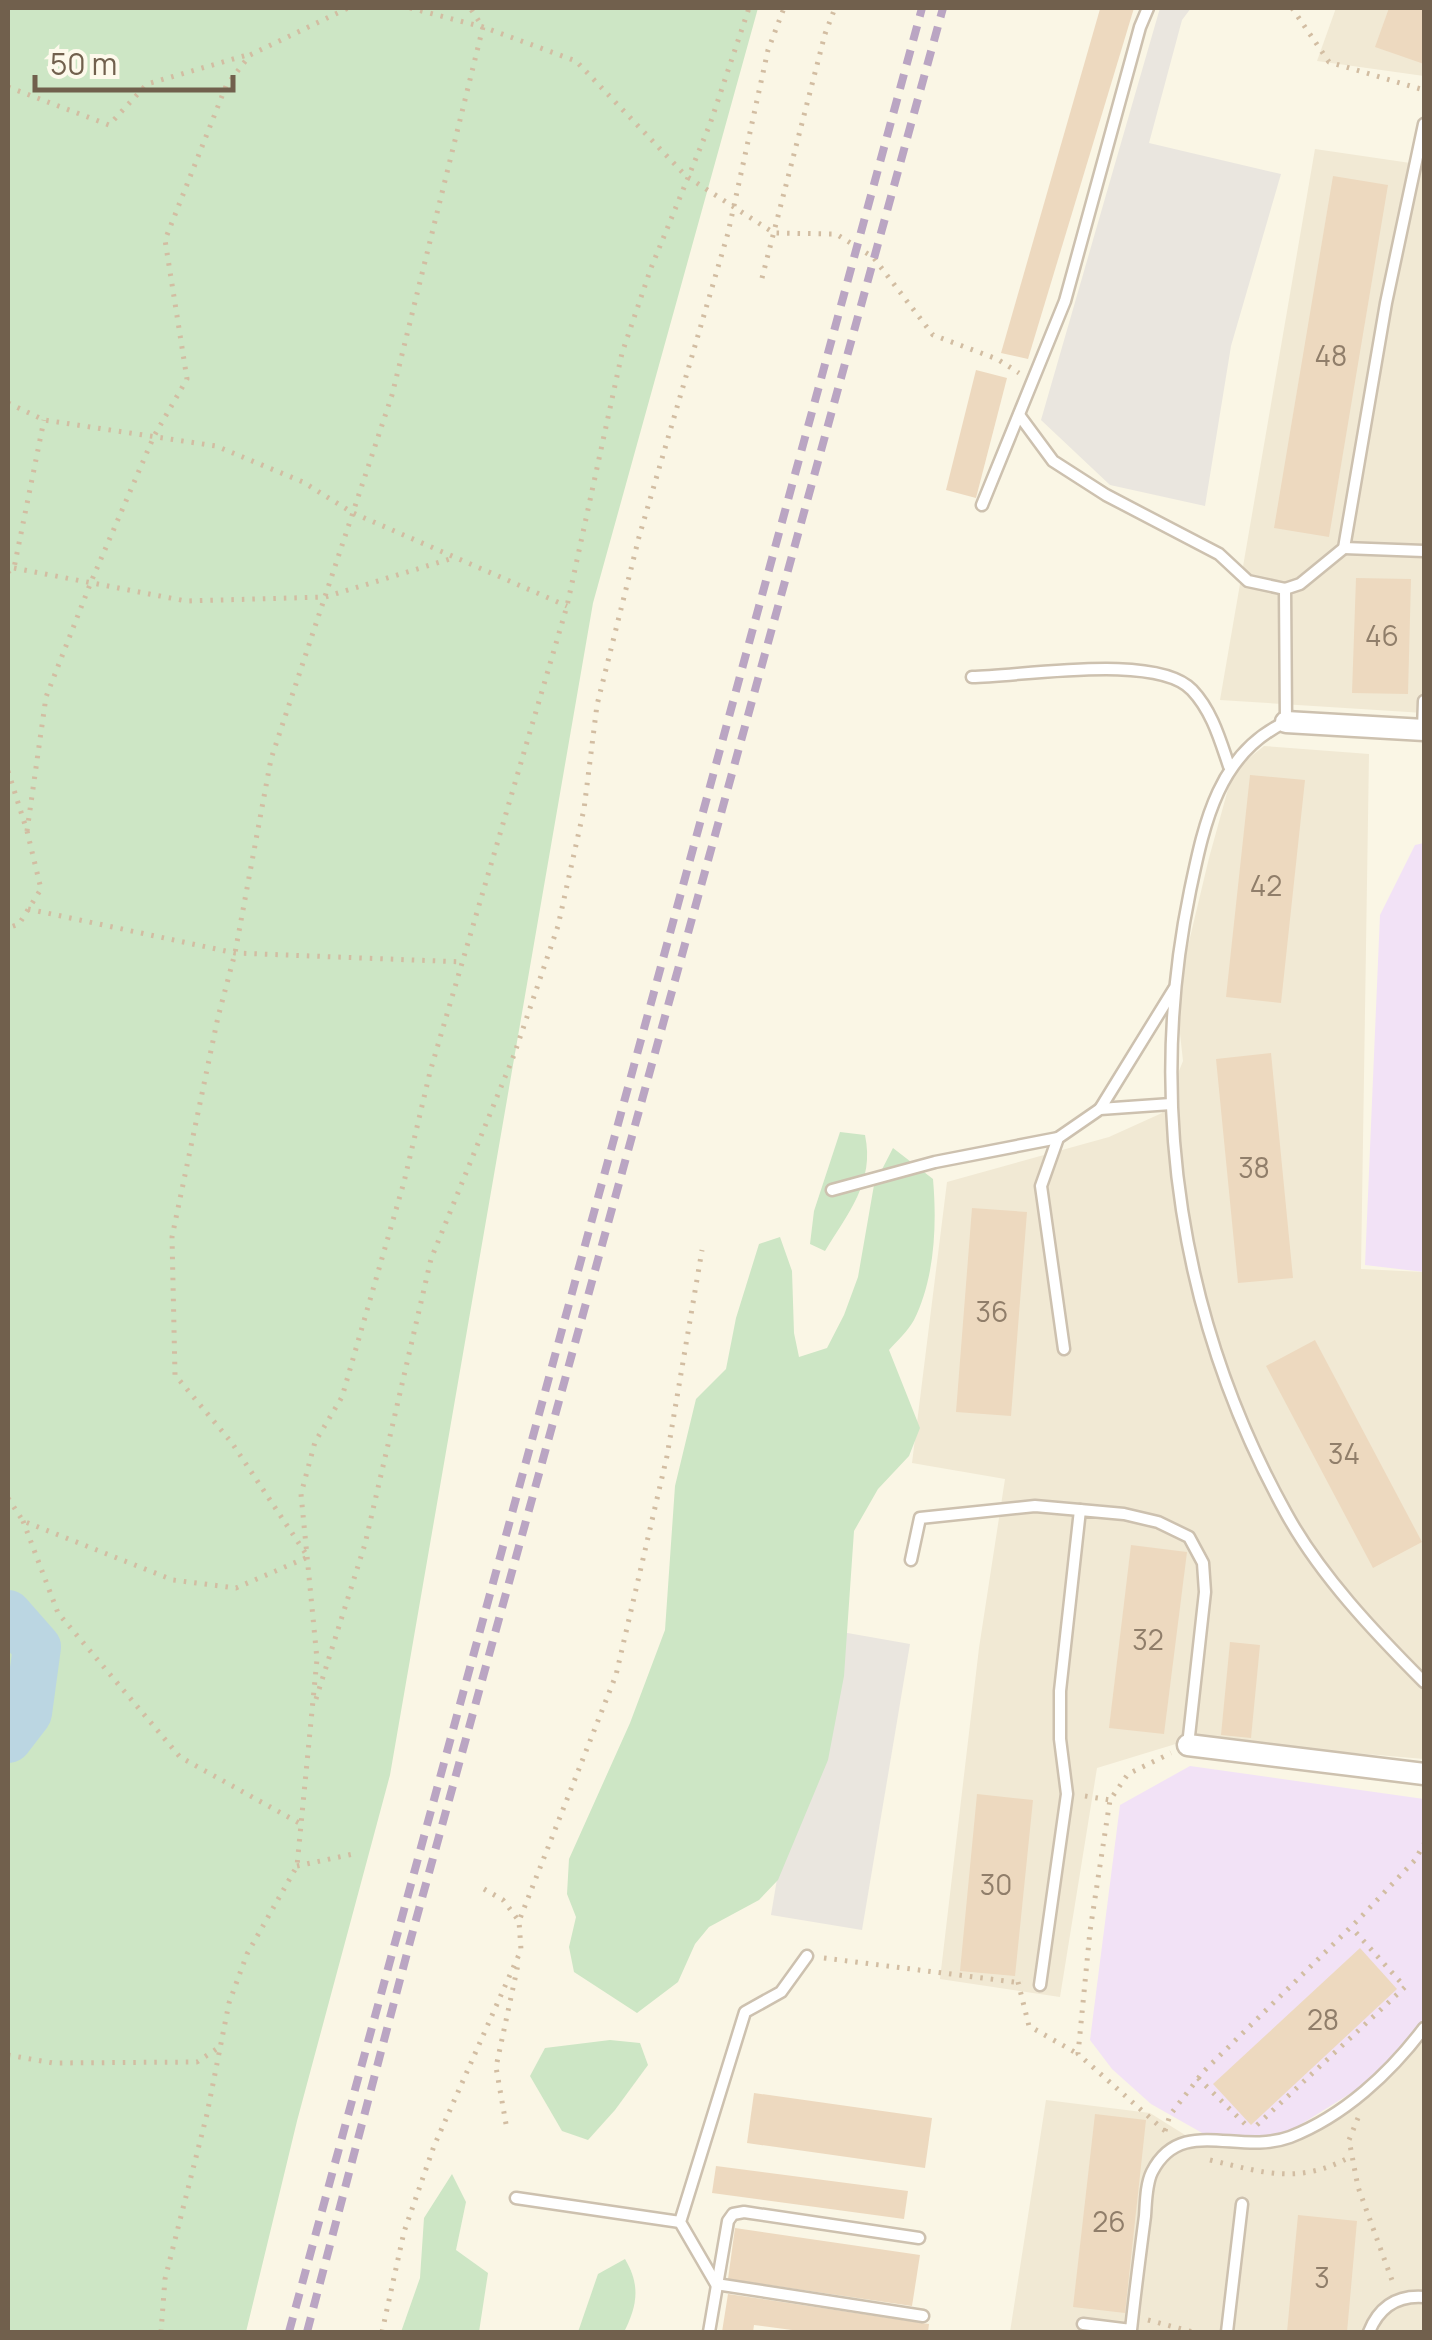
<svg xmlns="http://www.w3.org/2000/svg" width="1432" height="2340" viewBox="0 0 1432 2340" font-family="Manrope,sans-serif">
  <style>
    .residential { fill: #f1e9d4 }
    .industrial { fill: #eae6df }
    .education { fill: #f2e2f6 }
    .green { fill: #cde6c5 }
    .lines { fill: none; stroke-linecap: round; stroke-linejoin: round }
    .river { stroke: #bbd6e2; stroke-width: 48 }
    .building { fill: #edd9bf }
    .lane-casing { stroke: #cdc1af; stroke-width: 15 }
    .street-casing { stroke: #cdc1af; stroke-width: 25 }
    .path { stroke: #d2bda2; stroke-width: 5; stroke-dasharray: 2.5 8; stroke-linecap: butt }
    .lane { stroke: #fff; stroke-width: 10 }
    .street { stroke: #fff; stroke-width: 20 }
    .rail { stroke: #baa5c3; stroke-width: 8; stroke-dasharray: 15 10; stroke-linecap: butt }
    .labels { text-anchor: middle; stroke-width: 9; stroke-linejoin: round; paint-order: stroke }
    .number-label { font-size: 28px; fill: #907e6a }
  </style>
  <rect width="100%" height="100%" fill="#faf6e5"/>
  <g class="residential">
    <polygon points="1336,8 1424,8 1424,76 1317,61"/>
    <polygon points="1315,149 1424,165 1424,713 1220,700"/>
    <polygon points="1264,746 1369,754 1361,1269 1424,1272 1424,1759 1192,1739 1097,1768 1060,1997 940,1979 979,1648 1005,1479 912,1463 947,1182 1109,1137 1162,1113 1183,1061 1178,1015 1182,971 1209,858 1233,771"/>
    <polygon points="1424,2028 1424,2332 1010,2332 1046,2100 1150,2113 1193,2140 1285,2138 1356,2098"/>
  </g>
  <g class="industrial">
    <polygon points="1160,8 1191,8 1182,20 1149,143 1281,174 1231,346 1205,506 1110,485 1041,420"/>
    <polygon points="819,1628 910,1644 862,1930 771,1915"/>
  </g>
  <g class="education">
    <polygon points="1424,843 1424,1272 1365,1265 1380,915 1415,845"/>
    <polygon points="1190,1766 1424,1799 1424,2018 1393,2056 1359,2088 1292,2130 1264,2137 1204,2134 1151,2104 1112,2069 1090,2040 1120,1805"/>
  </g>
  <g class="green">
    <polygon points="8,8 758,8 593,603 390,1775 297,2121 246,2332 8,2332"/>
    <path d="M840,1132l25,3c10,47 -17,78 -40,116l-15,-7 4,-33z"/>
    <path d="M893,1148l40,31c4,45 2,99 -19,141 -6,11 -17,21 -25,30l31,78 -11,28 -31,33 -24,42 -10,145 -16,84 -50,120 -19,20 -50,27 -14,17 -17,38 -41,31 -63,-41 -5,-25 7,-30 -9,-23 2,-35 61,-136 35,-93 10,-144 21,-87 30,-30 10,-51 23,-74 21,-7 12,34 2,62 5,24 28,-9 17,-33 14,-38 16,-92z"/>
    <polygon points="610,2040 640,2043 648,2065 615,2110 588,2140 562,2131 530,2076 545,2048"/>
    <polygon points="452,2174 466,2202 456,2250 488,2273 479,2332 401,2332 420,2278 424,2218"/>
    <path d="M625,2259c16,27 12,47 -1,73h-46l20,-58z"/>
  </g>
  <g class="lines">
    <polyline class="river" points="8,1614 37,1647 28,1713 8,1739"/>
  </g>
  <g class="building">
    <polygon points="1134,8 1028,359 1001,353 1100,9"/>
    <polygon points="1389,8 1424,8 1424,64 1375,47"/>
    <polygon points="1333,176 1388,185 1329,537 1274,528"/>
    <polygon points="976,370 1007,378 976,498 946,490"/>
    <polygon points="1356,578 1411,579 1408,694 1352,693"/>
    <polygon points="1250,775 1305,780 1281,1003 1226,997"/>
    <polygon points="1271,1053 1293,1278 1238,1283 1216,1059"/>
    <polygon points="972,1208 1027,1212 1011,1416 956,1412"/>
    <polygon points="1315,1340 1422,1542 1373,1568 1266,1366"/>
    <polygon points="1131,1545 1187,1552 1164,1734 1109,1728"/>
    <polygon points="1230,1642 1260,1645 1251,1738 1221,1735"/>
    <polygon points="977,1794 1033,1800 1015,1976 960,1971"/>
    <polygon points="1360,1948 1397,1989 1251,2125 1213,2084"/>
    <polygon points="754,2093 932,2118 925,2168 747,2143"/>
    <polygon points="1095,2114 1146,2120 1125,2313 1073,2307"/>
    <polygon points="716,2166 908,2191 904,2219 712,2193"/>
    <polygon points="1298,2215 1357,2221 1347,2332 1287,2332"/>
    <polygon points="735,2228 920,2255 912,2306 728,2279"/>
    <polygon points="728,2294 929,2324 928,2332 807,2332 754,2325 753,2332 722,2332"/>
  </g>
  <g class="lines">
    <defs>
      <g id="lane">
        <path d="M1424,124l-38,179 -42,245 -44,36 -15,5 1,133c-68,31 -82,102 -96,169 -44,213 -9,432 96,622 34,62 88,119 138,169"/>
        <polyline points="1019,415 1053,461 1106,495 1219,554 1248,581 1285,589"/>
        <polyline points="982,505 1065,301 1140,27 1148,8"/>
        <polyline points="1344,548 1424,551"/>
        <path d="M972,677c52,-1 185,-24 220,13 20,21 28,50 37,76"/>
        <polyline points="1423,729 1424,701"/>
        <polyline points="1100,1109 1174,989"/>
        <polyline points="832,1190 935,1162 1058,1138"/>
        <polyline points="1064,1349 1041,1186 1058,1138 1100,1109 1171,1104"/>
        <polyline points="911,1560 920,1518 1035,1506 1080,1510"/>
        <polyline points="807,1956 781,1992 745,2012 680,2222 716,2284 923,2316"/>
        <polyline points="1040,1985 1067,1794 1060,1739 1060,1691 1080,1510 1124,1514 1158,1522 1189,1537 1203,1563 1205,1592 1188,1745"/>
        <polyline points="516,2198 680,2222"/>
        <path d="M1083,2324l48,6c4,-38 9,-76 14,-114 1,-14 1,-32 7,-44 29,-57 86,-16 138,-35 54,-21 100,-64 134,-109"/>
        <polyline points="709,2332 728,2221 733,2214 744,2212 919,2238"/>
        <polyline points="1227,2332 1242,2204"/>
        <path d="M1369,2332c10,-25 28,-37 55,-35"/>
      </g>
      <g id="street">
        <polyline points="1286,722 1424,730"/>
        <polyline points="1188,1745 1424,1774"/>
      </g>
    </defs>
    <use href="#lane" class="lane-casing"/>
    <use href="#street" class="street-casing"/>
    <g class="path">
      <polyline points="410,8 483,27 576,61 686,176 774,233 836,234 873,257 933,335 997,359 1019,373"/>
      <polyline points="1292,8 1329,62 1424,90"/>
      <polyline points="8,87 109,125 147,84 247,55"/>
      <polyline points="762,278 825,34 835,8"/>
      <polyline points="8,403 44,420 216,446 303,482 353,513 567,606"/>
      <polyline points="14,568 186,601 325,597 450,559"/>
      <polyline points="8,572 14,568 44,420"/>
      <polyline points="8,771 27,831 41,889 19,924 8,928"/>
      <polyline points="27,831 46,697 91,582 154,436 187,379 165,240 226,86 250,55 348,8"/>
      <polyline points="28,909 235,953 464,962"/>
      <polyline points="8,1498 23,1521 173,1580 236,1588 308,1557 232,1443 175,1375 172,1237 218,1017 235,953 271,759 392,395 483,27 470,8"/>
      <polyline points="23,1521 58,1613 180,1757 301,1824"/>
      <polyline points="316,1699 365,1544 431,1259 514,1055 558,926 584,809 597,705 639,537 728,233 768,50 784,8"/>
      <polyline points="1085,1796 1110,1800"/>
      <polyline points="297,1866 353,1854"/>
      <polyline points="484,1889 503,1900 519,1921"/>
      <polyline points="824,1958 1022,1983"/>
      <polyline points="1018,1982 1029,2026 1078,2054"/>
      <polyline points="8,2055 53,2063 197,2062 218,2048"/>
      <polyline points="1198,2078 1246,2125"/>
      <polyline points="1358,2118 1349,2140 1358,2187 1393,2283"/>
      <polyline points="506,2124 496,2067 519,1960"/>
      <polyline points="1257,2125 1405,1987 1351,1927"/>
      <polyline points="1165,2131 1078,2054 1090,1931 1110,1800 1128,1774 1171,1753"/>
      <polyline points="1165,2131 1170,2115 1203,2072 1359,1919 1415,1860 1424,1844"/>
      <path d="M1210,2160c55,13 89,25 142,-4"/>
      <polyline points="1148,2320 1193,2332"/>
      <polyline points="161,2332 165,2279 207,2114 229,2003 247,1954 297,1866 317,1659 301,1494 315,1442 342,1397 404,1182 430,1072 567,606 622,353 651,268 710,124 749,8"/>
      <polyline points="382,2332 404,2232 434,2146 521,1950 519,1921 616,1675 667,1456 702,1250"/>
    </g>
    <use href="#lane" class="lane"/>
    <use href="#street" class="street"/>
    <g class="rail">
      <polyline points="289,2332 922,8"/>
      <polyline points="307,2332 411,1938 943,8"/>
    </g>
  </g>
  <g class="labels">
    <g class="number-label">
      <text x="1331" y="366">48</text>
      <text x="1382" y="646">46</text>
      <text x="1266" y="896">42</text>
      <text x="1254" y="1178">38</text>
      <text x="992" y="1322">36</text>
      <text x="1344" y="1464">34</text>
      <text x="1148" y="1650">32</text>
      <text x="996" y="1895">30</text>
      <text x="1323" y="2030">28</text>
      <text x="1109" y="2232">26</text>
      <text x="1322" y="2288">3</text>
    </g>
  </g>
  <rect width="1432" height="2340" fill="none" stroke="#71604d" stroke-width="20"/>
  <path d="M35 75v15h198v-15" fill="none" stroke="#71604d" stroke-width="5"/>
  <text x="50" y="75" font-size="30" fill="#71604d" stroke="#fdf9eb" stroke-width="8" paint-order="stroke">50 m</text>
</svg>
